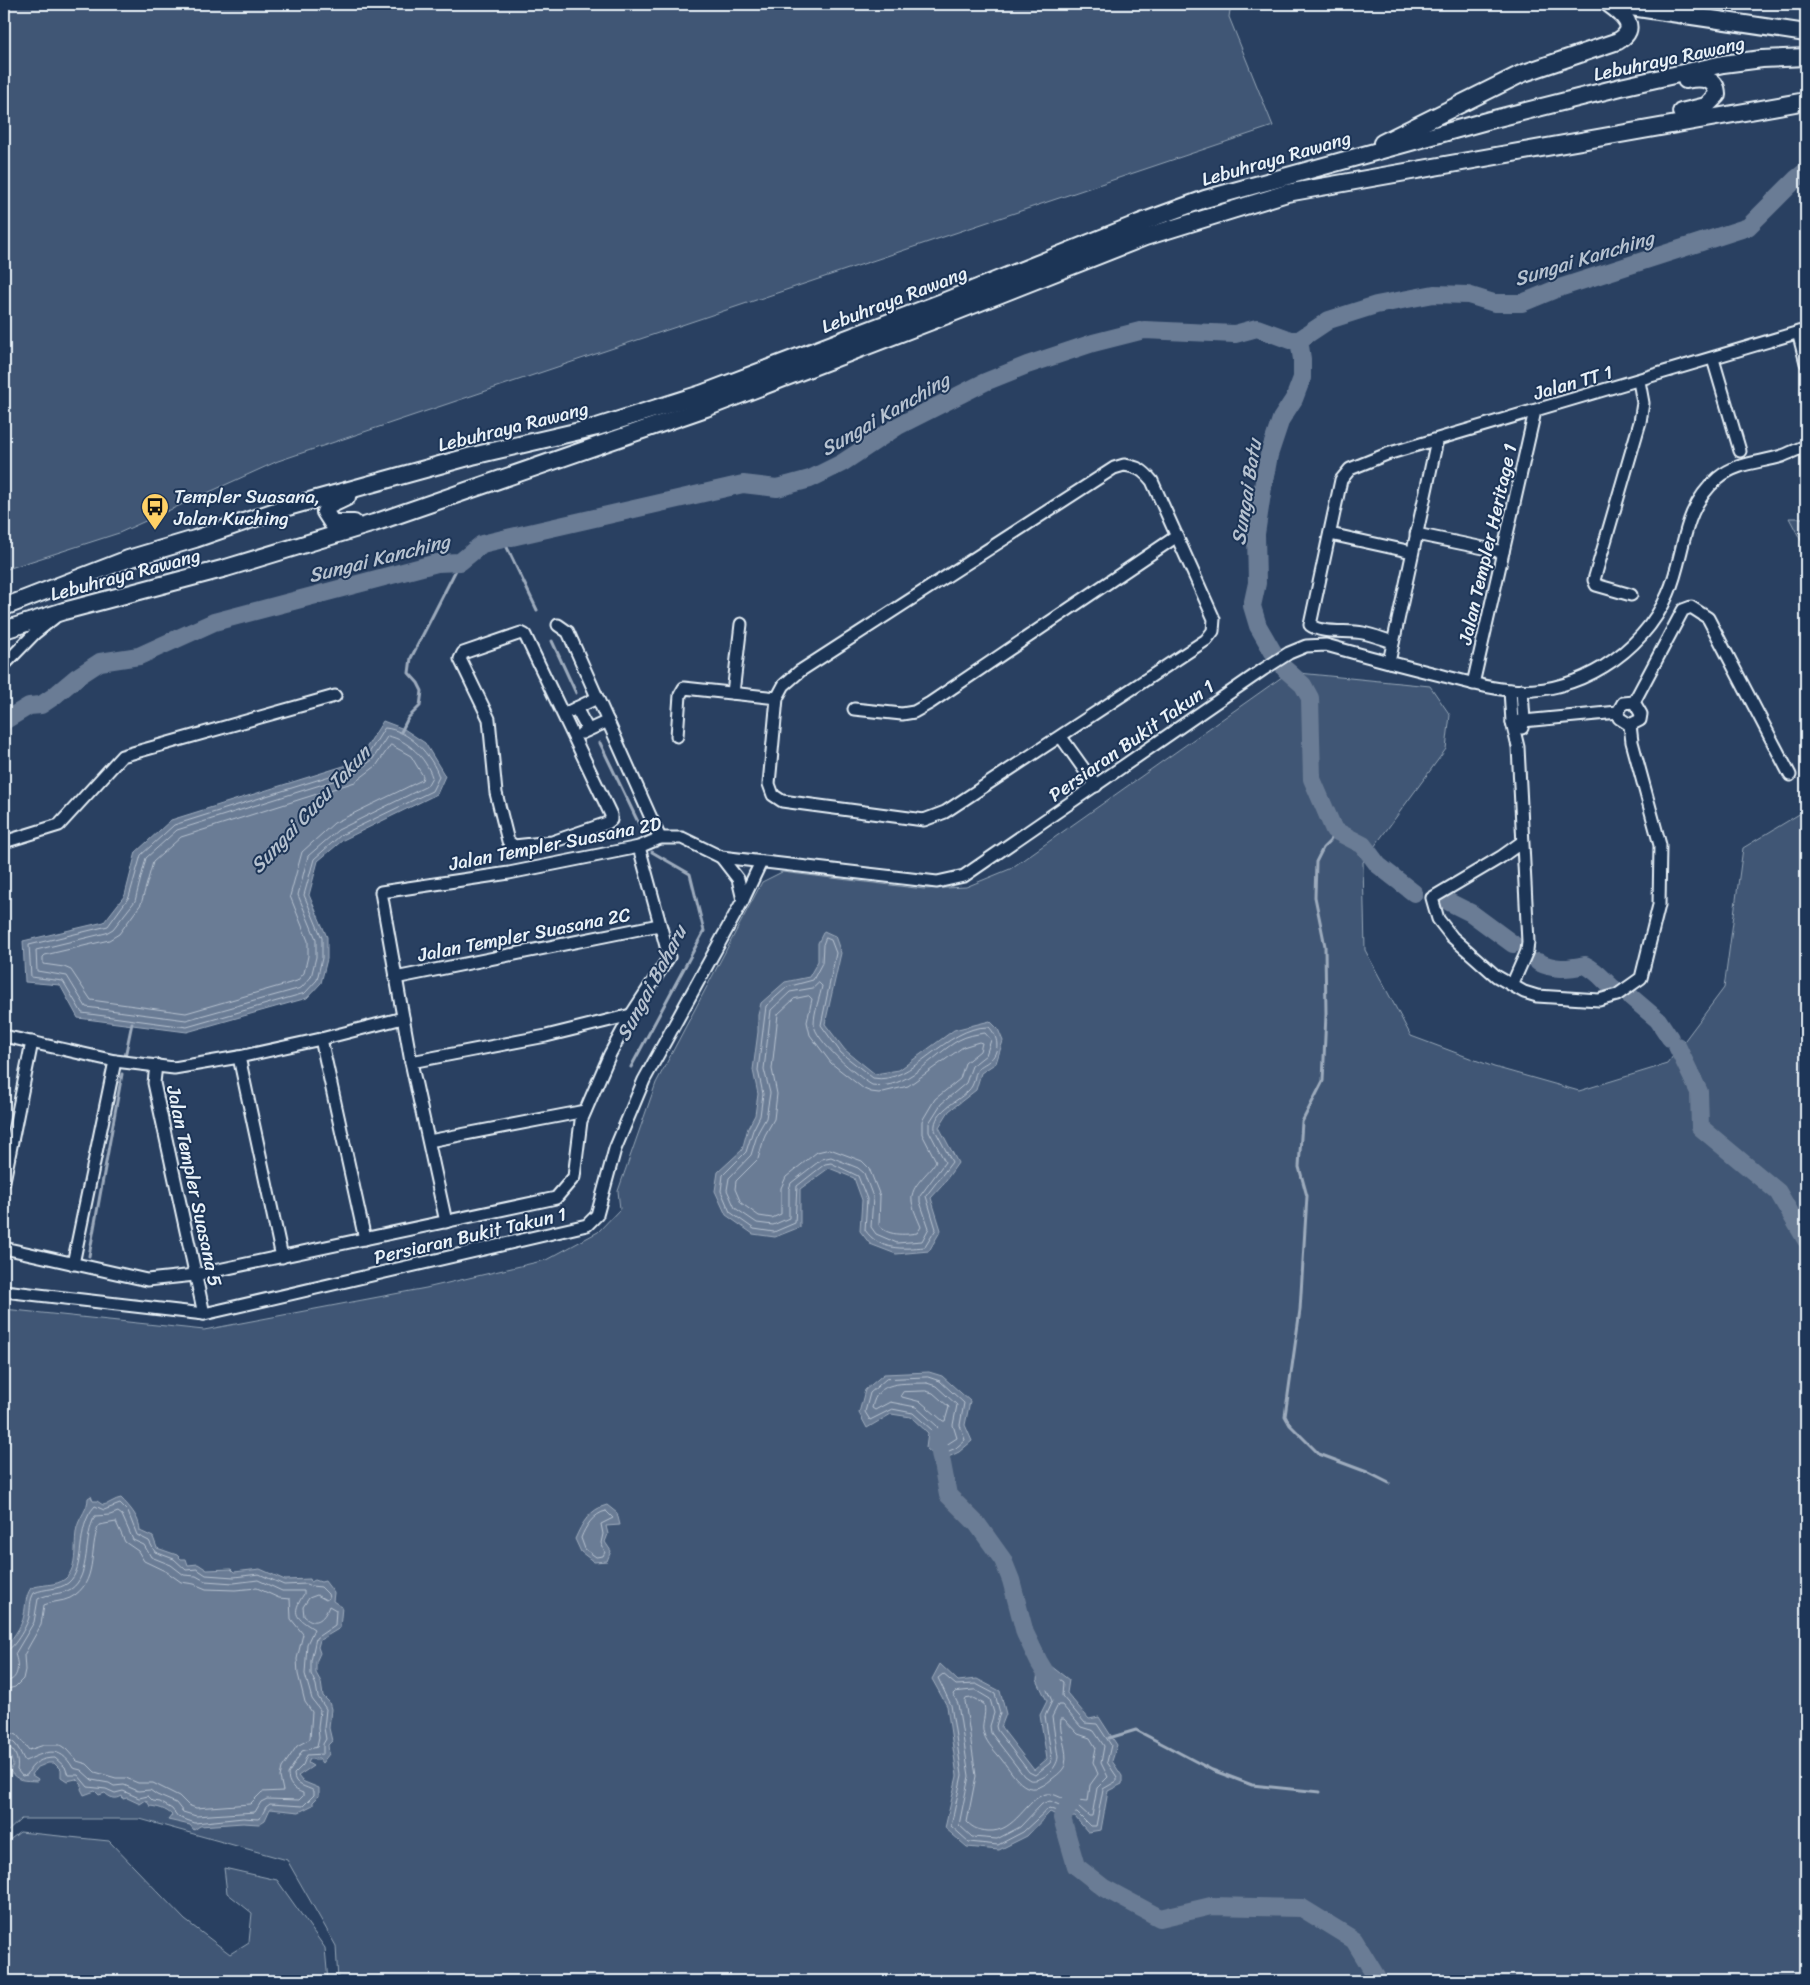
<svg xmlns="http://www.w3.org/2000/svg" width="1810" height="1985" viewBox="0 0 1810 1985" font-family="Sriracha,sans-serif">
  <style>
    .green { fill: #415774; stroke: #94a4b6 }
    .water { fill: #6b7c95; stroke: #9dabbd }
    .lines { fill: none; stroke-linecap: round; stroke-linejoin: round }
    .shore { stroke: #b6c2d0; stroke-width: 1 }
    .stream { stroke: #9dabbd; stroke-width: 3 }
    .river { stroke: #6b7c95; stroke-width: 18 }
    .minor-casing { stroke: #e8f1f8; stroke-width: 15 }
    .highway-casing { stroke: #e8f1f8; stroke-width: 20 }
    .minor { stroke: #1d3557; stroke-width: 11 }
    .highway { stroke: #1d3557; stroke-width: 16 }
    .labels { text-anchor: middle; stroke-width: 4; stroke-linejoin: round; paint-order: stroke }
    .street-label { font-size: 19px; fill: #e8f1f8; stroke: #1d3557 }
    .poi-label { font-size: 19px; fill: #e8f1f8; stroke: #1d3557; text-anchor: start }
    .water-label { font-size: 20px; font-style: italic; fill: #b6c2d0; stroke: #1d3557 }
  </style>
  <rect width="100%" height="100%" fill="#294061"/>
  <filter id="ink" filterUnits="userSpaceOnUse"><feTurbulence type="fractalNoise" baseFrequency=".02" numOctaves="2"/><feDisplacementMap in="SourceGraphic" scale="10" xChannelSelector="R" yChannelSelector="G"/><feConvolveMatrix kernelMatrix="1 2 1 2 8 2 1 2 1" color-interpolation-filters="sRGB"/></filter>
  <g filter="url(#ink)">
    <g class="green">
      <polygon points="4,4 1231,4 1229,17 1273,126 278,461 119,533 4,570"/>
      <polygon points="1789,518 1806,518 1806,550"/>
      <polygon points="1289,672 1430,686 1450,715 1446,749 1363,862 1365,950 1411,1036 1494,1067 1579,1091 1667,1064 1724,988 1743,848 1806,810 1806,1981 338,1981 336,1946 287,1860 140,1819 21,1819 4,1835 4,1309 204,1330 426,1288 546,1260 598,1232 620,1209 618,1191 656,1083 762,882 782,872 924,889 966,887 1010,869"/>
      <polygon points="20,1832 109,1841 185,1920 230,1954 249,1942 252,1913 227,1893 224,1868 277,1880 325,1948 328,1981 4,1981 4,1844"/>
    </g>
    <g class="water">
      <polygon points="383,721 404,729 425,743 445,776 437,794 343,840 318,861 309,895 327,937 327,959 321,983 307,998 187,1032 78,1018 60,985 25,982 23,941 104,922 125,895 136,852 171,820 347,765 363,753"/>
      <polygon points="824,931 835,936 841,953 825,1024 845,1050 875,1074 899,1070 954,1030 990,1021 998,1029 1003,1041 996,1063 981,1073 976,1090 949,1111 939,1127 958,1163 941,1187 931,1198 941,1230 929,1251 896,1254 870,1244 860,1231 862,1200 854,1178 829,1168 800,1189 800,1227 775,1237 753,1234 726,1215 715,1191 718,1172 742,1150 748,1128 755,1115 758,1094 753,1070 758,1032 758,1015 761,1003 785,982 809,977 818,961 818,943"/>
      <polygon points="929,1372 942,1376 970,1401 965,1425 972,1441 959,1452 940,1461 926,1448 928,1433 911,1417 891,1414 867,1428 859,1413 865,1390 884,1374"/>
      <path d="M91,1496l2,5h4l6,4c7,-1 11,-6 18,-7 9,9 19,20 19,33l13,6 4,11 20,7 4,4h5l2,6 10,-1 9,6 24,-1 3,3 26,-3 25,11 25,-1 1,3 4,-2 6,2 4,-1 9,12 -1,8 9,6 -2,21 -20,12 -2,7 2,6 -4,9v11l5,9 2,14 6,6 2,7 -2,19 3,13 -4,4 1,9 -7,9 -3,-4h-9l-2,4 5,3 -15,10 4,5 17,7v8l-6,6v3l-14,7 -29,-3 -5,11 -6,4 -16,-1 -43,3 -6,4 -4,-5 -22,-5 4,-5c-6,-6 -14,-8 -22,-9l-4,-6 -6,4 -13,-6 -4,1 -1,-3c-6,4 -12,2 -17,-3l-6,2 -4,-4 -11,4 -3,-6 1,-4 -6,-6 -9,2 -6,-4v-7l-7,-7h-6l-12,5 -4,7 6,4 -1,2c-13,-1 -19,1 -27,-10l3,-6 -2,-7 -7,-11v-70l3,-14 -3,-3v-11c7,-9 18,-22 20,-34 2,-10 1,-18 7,-27 10,-4 26,-2 34,-9 14,-12 8,-37 12,-52 3,-11 11,-18 11,-29z"/>
      <path d="M607,1505l10,8 3,12 -14,1 2,8 -3,8 6,9 -4,10 -13,1 -13,-10 -6,-13c7,-16 15,-30 32,-34z"/>
      <polygon points="1039,1662 1047,1663 1069,1680 1067,1693 1089,1719 1099,1717 1117,1745 1112,1761 1122,1776 1122,1784 1108,1791 1101,1830 1088,1832 1075,1817 1062,1818 1050,1812 1027,1836 999,1850 967,1847 945,1828 957,1776 947,1706 932,1679 940,1664 958,1681 977,1679 1000,1691 1006,1714 1001,1727 1034,1770 1047,1759 1040,1715 1047,1701 1037,1680"/>
    </g>
    <g class="lines">
      <g class="shore">
        <path d="M385,728c24,2 47,27 54,49l-7,14 -91,44 -27,24 -10,36 18,43v20l-5,22 -12,13 -118,34 -105,-14 -19,-32 -32,-4 -2,-32 79,-19 21,-29 12,-42 33,-30 175,-55 18,-14z"/>
        <path d="M388,736c20,4 38,22 44,41l-5,9 -89,44 -30,26 -10,39 18,44v18l-5,20 -10,11 -115,32 -100,-13 -19,-31 -30,-5 -1,-21 70,-17 7,-4 22,-28 11,-43 31,-28 175,-55 20,-15z"/>
        <polygon points="391,745 411,756 423,776 422,780 334,823 302,852 290,896 308,941 308,956 304,973 297,981 186,1013 91,1000 71,970 64,967 43,964 43,957 45,955 109,940 119,934 141,904 153,862 181,837 355,782 376,766"/>
        <path d="M826,938l5,2 5,13 -15,72 20,28 32,25c39,8 72,-52 116,-51 9,9 12,25 0,34 -3,3 -10,5 -12,10 -3,4 -2,10 -5,15 -8,14 -40,23 -37,44l17,32 -26,34 10,33 -11,18c-23,2 -45,4 -60,-17l2,-31 -9,-23 -27,-13 -6,1 -28,22 -2,37 -21,9 -20,-3 -24,-17 -9,-21 2,-16 23,-23 7,-22 7,-14 3,-22 -5,-24 8,-64 21,-19 26,-7 9,-17 1,-18z"/>
        <path d="M819,983l3,3c-2,11 -8,25 -8,38 0,16 44,53 58,61 35,6 60,-30 87,-45 7,-4 18,-6 26,-7l6,7 -5,15 -14,11 -6,17 -25,21 -12,19v8l16,31 -25,34v6l9,26 -7,13 -25,2 -21,-9 -5,-7 2,-30 -9,-24 -6,-5 -27,-11 -9,2 -31,24 -2,6v29l-16,7 -16,-2 -22,-15 -8,-18 2,-12 22,-23 7,-23 8,-14 4,-25 -6,-24 7,-59 19,-18 23,-4z"/>
        <path d="M809,996l3,3 -5,23 3,13 21,28 33,26 7,3 8,1 29,-7 55,-39 16,-5 3,1 -2,8 -15,12 -5,16 -25,20 -13,22v13l14,27c-7,13 -26,24 -24,40 1,9 6,18 9,26l-4,6c-12,2 -31,3 -38,-8l1,-29 -11,-28 -7,-7 -32,-12 -13,3 -31,25 -5,11v26l-9,4 -13,-2 -18,-13 -6,-14 1,-8 22,-22 7,-24 9,-16 3,-25 -5,-25 6,-55 16,-15z"/>
        <polygon points="928,1377 940,1381 964,1403 960,1425 965,1440 956,1448 942,1454 932,1446 932,1430 913,1413 892,1409 870,1420 865,1412 870,1393 886,1379"/>
        <path d="M927,1383l9,3 21,19 -4,20 4,13 -14,9 -5,-4 1,-11 -2,-6 -21,-19 -26,-5 -15,8 -3,-2c5,-29 32,-24 55,-25z"/>
        <polygon points="926,1391 933,1393 949,1407 945,1421 943,1421 921,1402 902,1397 901,1395 903,1392"/>
        <path d="M606,1511l7,7 -12,6 2,10 -2,9 4,9 -2,4 -7,1 -11,-8 -4,-11c4,-11 13,-25 25,-27z"/>
        <path d="M4,1652c9,-1 23,-26 25,-35 2,-9 0,-16 5,-24 11,-5 25,-3 34,-10 19,-15 6,-55 27,-77l9,4 16,-6 8,8 9,23 12,6 6,11 19,7 12,11 11,-1 9,6 28,2 25,-3 25,11 22,-1 5,2 10,1 7,7 1,4 -3,2 -9,-5 -8,3 -6,9 1,9c13,12 21,1 25,-10l7,4 -1,15 -19,13 -5,23v13l5,11 2,12 8,12 -2,19 2,11 -3,5v10l-16,1 -4,10 -9,9c0,12 12,12 20,17v4l-11,11 -33,-2 -4,3 -5,10 -3,2 -15,-1 -48,5 -17,-6 -6,-8 -12,-7 -7,-1 -5,-5 -9,2 -16,-7 -8,2 -9,-4 -18,-2 -10,-12h-10l-3,-8 -10,-9c-14,0 -23,5 -28,17l-5,1 -5,-6c2,-10 -2,-23 -13,-25"/>
        <polygon points="1045,1669 1063,1682 1062,1696 1085,1723 1097,1724 1111,1745 1107,1762 1117,1777 1117,1781 1103,1789 1096,1826 1090,1826 1077,1813 1063,1813 1049,1808 1023,1832 998,1845 969,1842 951,1826 962,1775 951,1705 938,1678 943,1674 956,1685 976,1684 995,1694 1000,1713 996,1726 997,1730 1029,1772 1035,1775 1050,1763 1052,1759 1045,1716 1052,1701 1042,1679 1043,1671"/>
        <path d="M4,1682c16,-1 15,-17 11,-28l19,-32 4,-23c10,-6 23,-4 33,-10 20,-13 12,-52 24,-73l15,-1 8,-3 4,3 11,25 11,5 7,12 20,8 13,10 12,1 9,5 29,2 24,-3 24,11h22v3c-14,21 -7,24 10,35l-7,15 -2,30 7,25 8,11 -2,18 1,10 -2,9 -15,4 -14,23c0,10 6,16 15,19v3l-4,4 -32,-1 -6,3 -6,10 -59,4 -13,-4 -7,-9 -19,-8 -7,-5 -12,1 -14,-6 -10,1 -5,-3 -17,-3 -11,-10 -8,-2c-14,-25 -29,-15 -48,-7 -6,-9 -7,-21 -21,-22"/>
        <path d="M4,1690l11,-3 8,-8 2,-9 -1,-15 17,-30 3,-20c8,-4 18,-3 26,-7 29,-15 18,-48 29,-73l17,-3 9,20 13,9 6,10 23,11 14,10 13,2 12,5 29,1 22,-2 22,10 11,1 1,20 12,15 -6,25 1,15 7,28 7,10 -2,27 -13,7 -15,22 -2,9 3,14 -21,1 -12,12 -54,4 -8,-3 -9,-9 -26,-13h-15l-12,-5h-10l-21,-6 -8,-8 -10,-3 -11,-12 -6,-4h-16l-15,5 -12,-15 -13,-4"/>
        <path d="M975,1690l15,9 4,14 -4,13 1,7 33,43 6,4c12,2 27,-11 28,-23l-6,-40 6,-12h4l19,22 13,4 10,15 -3,17 7,14 -11,11 -5,28h-3l-10,-9h-15l-14,-6 -8,3 -22,23 -23,12 -25,-2 -13,-12 10,-49 -11,-72 -5,-10 2,-2z"/>
        <path d="M973,1698l11,6c3,12 -4,20 0,30 3,10 12,18 18,26 15,19 25,41 50,19 5,-4 11,-8 13,-14 4,-15 -7,-32 -4,-46h3l14,15 12,4 6,10 -3,14 5,12 -8,11 -2,16c-2,0 -21,-2 -23,-2 -7,-2 -11,-6 -19,-5 -20,4 -30,39 -58,37 -9,-1 -14,-2 -21,-9l9,-46 -11,-75 1,-2z"/>
      </g>
      <g class="stream">
        <polyline points="503,539 537,610"/>
        <polyline points="552,641 576,693"/>
        <polyline points="401,732 408,718 420,706 422,691 418,683 409,673 411,658 460,562"/>
        <polyline points="600,743 639,824"/>
        <polyline points="1334,830 1330,841 1323,848 1316,862 1315,897 1325,946 1326,1014 1323,1081 1302,1122 1299,1167 1307,1196 1300,1310 1285,1416 1290,1425 1319,1454 1367,1472 1389,1483"/>
        <polyline points="125,1057 132,1023"/>
        <polyline points="631,1067 704,931 690,874 652,852"/>
        <polyline points="89,1256 122,1074"/>
        <polyline points="1109,1738 1136,1730 1212,1770 1252,1785 1320,1792"/>
      </g>
      <g class="river">
        <polyline points="1273,652 1258,626 1252,606 1257,583 1256,534 1263,487 1269,455 1281,419 1294,399 1302,378 1302,359 1299,340"/>
        <polyline points="1285,669 1303,685 1310,698 1312,779 1334,830 1363,845 1378,865 1414,893"/>
        <polyline points="4,721 29,706 41,705 53,697 77,677 100,662 139,656 214,622 437,563 460,562 482,544 503,539 743,484 777,488 810,479 842,463 898,426 985,382 1027,365 1093,343 1144,330 1235,334 1257,328 1290,340 1299,340 1329,320 1376,305 1434,294 1468,295 1494,303 1522,303 1556,289 1748,227 1796,179 1806,171"/>
        <polyline points="1449,902 1471,913 1513,944"/>
        <path d="M1538,962c17,8 29,7 47,3 14,7 18,15 29,24"/>
        <polyline points="1631,997 1658,1020 1670,1038"/>
        <polyline points="1677,1046 1699,1092 1700,1127 1778,1192 1806,1240"/>
        <polyline points="937,1437 948,1495 978,1525 1003,1560 1011,1580 1025,1633 1039,1662 1051,1682"/>
        <polyline points="1071,1798 1071,1802 1062,1818 1076,1866 1104,1888 1160,1918 1211,1906 1302,1908 1354,1940 1379,1981"/>
      </g>
      <defs>
        <g id="minor">
          <polyline points="1798,332 1806,363"/>
          <polyline points="1713,359 1740,451"/>
          <path d="M1124,465c14,2 19,5 28,16l62,138 -1,12 -7,9 -261,172 -21,8 -142,-19 -9,-6 -4,-11 8,-86 7,-13 16,-14 314,-203z"/>
          <polyline points="1330,534 1412,552"/>
          <polyline points="1416,534 1503,552"/>
          <polyline points="1631,595 1596,585 1594,580 1640,422 1643,403 1639,381"/>
          <polyline points="558,625 568,632 660,838"/>
          <polygon points="521,633 525,635 611,815 611,820 607,823 552,842 514,846 508,841 496,793 489,719 460,659 463,653"/>
          <path d="M1393,642c-10,-3 -20,-7 -30,-9 -16,-3 -42,1 -53,-8l31,-145 9,-11 37,-15 419,-124"/>
          <polyline points="1389,662 1437,440"/>
          <polyline points="4,665 35,633 54,618"/>
          <polyline points="1473,684 1535,411"/>
          <polyline points="1510,690 1512,722 1518,747 1528,942 1527,951 1512,985"/>
          <polyline points="1522,690 1524,721 1522,728"/>
          <polyline points="733,693 741,624"/>
          <polyline points="1634,702 1683,610 1691,607 1708,618 1790,775"/>
          <polyline points="576,708 588,730"/>
          <polyline points="854,709 902,714 914,712 930,703 1177,536"/>
          <polyline points="570,711 597,698"/>
          <polyline points="1512,722 1618,712"/>
          <polyline points="1630,725 1619,718 1618,712 1623,703 1634,702"/>
          <polyline points="1630,725 1640,720 1641,714 1634,702"/>
          <polyline points="582,733 608,721"/>
          <polyline points="677,736 680,695 684,688 777,698"/>
          <polyline points="1061,737 1096,786"/>
          <polyline points="4,842 59,825 122,756 335,696"/>
          <polyline points="1522,842 1501,857 1432,898 1438,919 1452,937 1496,976 1524,992 1537,996 1599,1000 1617,995 1641,978 1659,905 1660,845 1632,742 1630,725"/>
          <polyline points="721,857 738,879 743,900"/>
          <polyline points="395,978 659,925"/>
          <polyline points="4,1036 115,1061 174,1068 239,1057 321,1039 403,1018"/>
          <polyline points="321,1039 365,1239"/>
          <polyline points="239,1057 282,1257"/>
          <polyline points="411,1062 546,1036 631,1015"/>
          <polyline points="156,1065 154,1083 204,1314"/>
          <polyline points="429,1141 585,1111"/>
          <polyline points="4,1181 32,1042"/>
          <path d="M446,1222l-35,-160 -30,-170 128,-19 130,-26 21,-9h22l39,19 216,25 27,-6 300,-207 25,-16 17,-7 20,-1c36,10 73,20 110,29 24,6 49,14 74,16 65,6 133,-37 158,-96 18,-41 12,-83 50,-116 19,-16 42,-15 64,-22 8,-3 16,-7 24,-10"/>
          <polyline points="4,1248 147,1280 195,1275 556,1198 574,1177 581,1121 610,1054 631,1015 669,957 639,847"/>
          <polyline points="73,1264 115,1061"/>
          <polyline points="4,1291 204,1314 587,1225 597,1215 615,1149 644,1080 743,900 761,862"/>
        </g>
        <g id="highway">
          <polyline points="1611,4 1806,33"/>
          <path d="M1681,112l25,-6 11,-11c0,-18 -17,-18 -31,-15"/>
          <path d="M1382,143l139,-69 97,-33c22,-13 5,-27 -9,-37"/>
          <polyline points="347,497 328,506 325,512 332,523 354,523"/>
          <polyline points="4,607 128,559 195,539 284,508 472,456 597,427 701,394 945,301 1139,223 1205,199 1490,120 1625,86 1723,64 1762,59 1806,57"/>
          <polyline points="4,630 64,611 226,568 374,523 706,408 950,314 1145,237 1287,193 1806,101"/>
        </g>
      </defs>
      <use href="#minor" class="minor-casing"/>
      <use href="#highway" class="highway-casing"/>
      <use href="#minor" class="minor"/>
      <use href="#highway" class="highway"/>
    </g>
  </g>
  <defs>
    <symbol id="bus-pin" viewBox="-11 -11 22 30"><path d="M0 17L-7.5 6A9.5 9.5 0 1 1 7.5 6Z" fill="#ffd166" stroke="#1d3557"/><path d="M-5-6H5V4H4V6H2V4H-2V6H-4V4H-5ZM-3.5-4V0h7V-4ZM-3.5 1.2v1.5H-2V1.2ZM2 1.2v1.5H3.5V1.2Z" fill="#111"/></symbol>
  </defs>
  <g fill-rule="evenodd">
    <use href="#bus-pin" x="139" y="491" width="32" height="43"/>
  </g>
  <g class="labels">
    <g class="street-label">
      <text transform="translate(1669 58) rotate(-12)" y="7">Lebuhraya Rawang</text>
      <text transform="translate(1276 158) rotate(-16)" y="7">Lebuhraya Rawang</text>
      <text transform="translate(894 299) rotate(-21)" y="7">Lebuhraya Rawang</text>
      <text transform="translate(1573 382) rotate(-16)" y="7">Jalan TT 1</text>
      <text transform="translate(513 426) rotate(-14)" y="7">Lebuhraya Rawang</text>
      <text transform="translate(1487 544) rotate(-77)" y="7">Jalan Templer Heritage 1</text>
      <text transform="translate(125 574) rotate(-15)" y="7">Lebuhraya Rawang</text>
      <text transform="translate(1131 740) rotate(-35)" y="7">Persiaran Bukit Takun 1</text>
      <text transform="translate(555 843) rotate(-11)" y="7">Jalan Templer Suasana 2D</text>
      <text transform="translate(524 934) rotate(-11)" y="7">Jalan Templer Suasana 2C</text>
      <text transform="translate(195 1186) rotate(78)" y="7">Jalan Templer Suasana 5</text>
      <text transform="translate(470 1235) rotate(-13)" y="7">Persiaran Bukit Takun 1</text>
    </g>
    <g class="poi-label">
      <text x="174" y="503">Templer Suasana,<tspan x="174" dy="22">Jalan Kuching</tspan></text>
    </g>
    <g class="water-label">
      <text transform="translate(1584 258) rotate(-17)" y="7">Sungai Kanching</text>
      <text transform="translate(885 414) rotate(-30)" y="7">Sungai Kanching</text>
      <text transform="translate(1246 492) rotate(-81)" y="7">Sungai Batu</text>
      <text transform="translate(379 558) rotate(-14)" y="7">Sungai Kanching</text>
      <text transform="translate(310 809) rotate(-47)" y="7">Sungai Cucu Takun</text>
      <text transform="translate(651 983) rotate(-62)" y="7">Sungai Baharu</text>
    </g>
  </g>
  <rect width="1810" height="1985" fill="none" stroke="#1d3557" stroke-width="20"/>
  <rect x="10" y="10" width="1790" height="1965" fill="none" stroke="#e8f1f8" stroke-width="2" filter="url(#ink)"/>
</svg>
